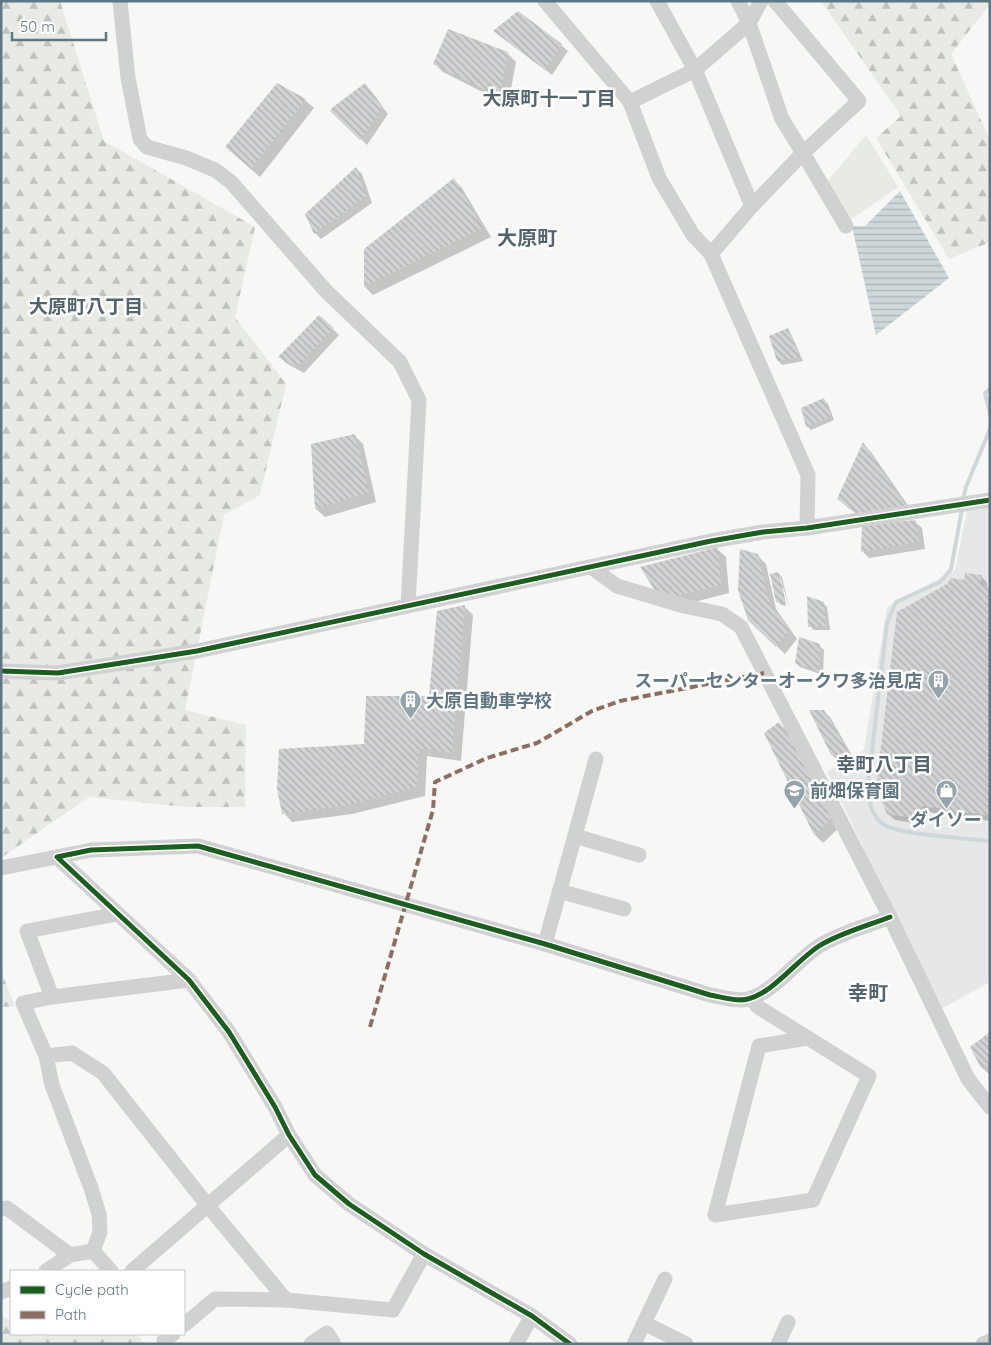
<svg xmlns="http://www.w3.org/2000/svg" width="991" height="1345" viewBox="0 0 991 1345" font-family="Quicksand,'Noto Sans JP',sans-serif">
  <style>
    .built { fill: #e5e8e7 }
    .forest { fill: url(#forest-firs) }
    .green { fill: #e7ebe4 }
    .water { fill: url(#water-rules) }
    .shadow { fill: #0003 }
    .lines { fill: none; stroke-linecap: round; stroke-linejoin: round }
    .stream { stroke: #ced8da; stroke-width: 4 }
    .building { fill: url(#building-back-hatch) }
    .street { stroke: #d0d1d1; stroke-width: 15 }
    .quiet { stroke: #8d6e63; stroke-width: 4; stroke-dasharray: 8 4; stroke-linecap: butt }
    .cycleway-casing { stroke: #fff; stroke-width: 8 }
    .cycleway { stroke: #1b5e20; stroke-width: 5 }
    .labels { text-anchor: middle; stroke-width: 5; stroke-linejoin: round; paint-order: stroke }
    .poi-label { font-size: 18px; font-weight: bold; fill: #607783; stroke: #fff; text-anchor: start }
    .neighbourhood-label { font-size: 19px; font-weight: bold; fill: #53646e; stroke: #fff }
    .quarter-label { font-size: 20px; font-weight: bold; fill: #53646e; stroke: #fff }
  </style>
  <defs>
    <pattern id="forest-firs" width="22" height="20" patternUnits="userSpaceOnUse" patternTransform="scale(1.25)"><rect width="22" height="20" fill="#e7ebe4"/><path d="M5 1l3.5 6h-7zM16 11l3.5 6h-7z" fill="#bfc3be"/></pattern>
    <pattern id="water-rules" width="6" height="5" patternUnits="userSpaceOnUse" patternTransform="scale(1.25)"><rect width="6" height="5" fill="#ced8da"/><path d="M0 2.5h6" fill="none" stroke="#abb4b6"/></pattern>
    <pattern id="building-back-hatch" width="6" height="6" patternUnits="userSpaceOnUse" patternTransform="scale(1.25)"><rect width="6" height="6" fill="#d0d2d3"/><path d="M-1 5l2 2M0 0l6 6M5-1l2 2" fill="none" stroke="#acafb1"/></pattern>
  </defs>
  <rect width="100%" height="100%" fill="#f7f7f6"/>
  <polygon class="built" points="990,508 990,982 941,1009 827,772 864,750 887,607 955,570 967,510"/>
  <g class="forest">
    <polygon points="1,1 60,1 104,141 255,227 235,317 286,384 260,495 224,515 185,710 246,725 245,807 186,807 89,797 1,858"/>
    <polygon points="821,1 990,1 990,4 951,54 990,140 990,242 949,259 876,138 901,116"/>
    <polygon points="1,971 15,1006 1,1007"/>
    <polygon points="1,1316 11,1321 11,1334 34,1334 40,1337 46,1334 138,1334 143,1344 1,1344"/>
  </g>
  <polygon class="green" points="866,135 898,187 849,221 827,182"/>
  <polygon class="water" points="900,191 949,278 876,335 852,226 865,226"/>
  <g class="shadow">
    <polygon points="495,31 561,45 568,51 552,75"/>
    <polygon points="507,53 516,62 508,105 443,72 435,64"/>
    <polygon points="365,84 388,114 367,145 332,111"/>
    <polygon points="277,85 305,100 314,108 260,177 235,155"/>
    <polygon points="356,168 362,174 372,203 321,239 315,233"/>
    <polygon points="454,180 462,188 491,237 373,295 365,287"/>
    <polygon points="333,329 339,335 304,373 286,363 280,357"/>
    <polygon points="787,330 791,334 803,361 782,365 778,361"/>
    <polygon points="824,400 828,404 834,420 811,430 807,426"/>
    <polygon points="355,436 363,444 376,502 325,517 316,509 312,445"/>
    <polygon points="863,444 871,452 914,514 870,523 847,507 838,498"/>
    <polygon points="915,522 922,528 925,549 869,558 863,552"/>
    <polygon points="717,549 726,557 729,593 671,608 662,599"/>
    <polygon points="757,555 766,564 776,609 797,639 785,654 749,620"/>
    <polygon points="778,573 782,577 789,607 780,576 778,576 786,606 781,605 777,601"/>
    <polygon points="981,576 987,583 987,588 990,588 990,821 928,812 926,825 895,820 888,814 965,581"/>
    <polygon points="823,603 827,607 830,630 814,630 810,626"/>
    <polygon points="465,607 473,615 461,761 427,756 425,796 352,814 292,822 284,813 366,745 430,697"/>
    <polygon points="819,646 824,650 823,675 800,667 796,663"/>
    <polygon points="823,711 830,717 854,759 839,761 832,755"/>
    <polygon points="779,723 788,732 845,822 823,843 815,835 765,734"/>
    <polygon points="990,1034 990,1074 989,1074 982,1068 972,1048"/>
  </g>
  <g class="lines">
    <g class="stream">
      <polyline points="990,389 985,393 990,414"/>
      <polyline points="963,499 966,487 990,429"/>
      <path d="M962,509l-11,60 -11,13 -44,20 -9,21 -20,171c3,10 6,23 16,30 15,11 85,14 107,17"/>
    </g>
  </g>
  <g class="building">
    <polygon points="518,11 562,44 545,70 493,31"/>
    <polygon points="448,29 508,52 499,97 433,64"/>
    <polygon points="277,83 306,99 251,169 225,147"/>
    <polygon points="365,83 383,107 360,140 330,111 333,107"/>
    <polygon points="356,167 366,196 314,234 305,214"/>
    <polygon points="454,178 483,228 364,287 364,249"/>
    <polygon points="319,315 334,328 297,367 278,357"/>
    <polygon points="788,328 800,357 777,361 769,336"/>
    <polygon points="824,398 831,416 806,427 801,408"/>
    <polygon points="355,434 369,493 315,509 311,444"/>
    <polygon points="863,442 906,506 860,515 837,499"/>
    <polygon points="916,520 919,542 861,552 862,525"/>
    <polygon points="718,547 721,585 661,600 640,567"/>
    <polygon points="740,549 758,554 768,599 789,630 776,647 748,620 738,590"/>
    <polygon points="778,572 782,584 786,604 776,602 770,574"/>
    <polygon points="965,573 982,575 980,585 990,587 990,816 922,806 920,819 887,814 876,788 897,612 947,584 951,578 964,580"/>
    <polygon points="807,596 824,602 826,627 808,627"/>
    <polygon points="465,605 452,753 419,748 417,787 343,806 282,814 277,789 279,749 364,744 366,696 429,696 437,611"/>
    <polygon points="799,637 820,644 819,672 795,663"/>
    <polygon points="809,710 824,710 849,753 831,755"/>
    <polygon points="779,722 837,813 814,835 764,733"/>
    <polygon points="990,1032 990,1065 981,1068 970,1047"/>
  </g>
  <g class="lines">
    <g class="street">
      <polyline points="120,1 128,78 140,139 147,147 186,158 215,170 231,182 326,291 400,362 419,400 408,606"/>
      <polyline points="545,1 630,102 659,178 693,235 711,254 808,475 807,528"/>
      <polyline points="657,1 695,70 752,206"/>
      <polyline points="775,1 859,101 803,153 846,226"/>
      <polyline points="630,102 695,70 749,23 761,1"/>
      <polyline points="711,254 752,206 803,153 782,119 749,23 738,1"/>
      <polyline points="591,567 617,586 684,606 722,614 741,627 890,917 968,1079 990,1107"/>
      <polyline points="1,671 58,673 197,651 711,541 763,532 807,528 990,500"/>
      <polyline points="575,836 639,855"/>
      <polyline points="1,868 57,857"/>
      <polyline points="559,891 624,909"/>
      <polyline points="117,914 27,931 52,997 189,980"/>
      <polyline points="545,944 596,759"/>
      <polyline points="52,997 23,1003 46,1056 52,1085 91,1188 99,1214 100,1232 93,1251"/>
      <polyline points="751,998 758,1007 869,1076 813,1200 715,1215 759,1046 808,1038"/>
      <polyline points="46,1056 72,1053 103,1073 208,1206 286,1300"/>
      <polyline points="1,1209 7,1208 70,1255"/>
      <polyline points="46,1271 70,1255 93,1251 111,1271"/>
      <polyline points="132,1271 289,1135"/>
      <polyline points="1,1292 11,1288"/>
      <polyline points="644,1323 686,1344"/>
      <polyline points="184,1325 215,1299 286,1300 393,1310 424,1254"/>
      <polyline points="165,1344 164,1341 173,1334"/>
      <polyline points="311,1344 327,1333 334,1344"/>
      <polyline points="516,1344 532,1316"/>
      <path d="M570,1344l-38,-28 -108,-62 -75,-50 -34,-29 -26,-40 -14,-28 -46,-75 -40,-52 -132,-123 34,-7 107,-4 347,98 165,51c12,2 27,7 38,4 25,-6 49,-39 71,-53 21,-13 48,-20 71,-29"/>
      <polyline points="634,1344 665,1279"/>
      <polyline points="778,1344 788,1322"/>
      <polyline points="983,1344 990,1341"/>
    </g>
    <polyline class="quiet" points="370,1027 433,810 435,782 487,758 537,743 592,711 620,701 764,673"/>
    <defs>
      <g id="cycleway">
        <polyline points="1,671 58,673 197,651 711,541 763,532 807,528 990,500"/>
        <path d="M570,1344l-38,-28 -108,-62 -75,-50 -34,-29 -26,-40 -14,-28 -46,-75 -40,-52 -132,-123 34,-7 107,-4 347,98 165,51c12,2 27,7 38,4 25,-6 49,-39 71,-53 21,-13 48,-20 71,-29"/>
      </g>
    </defs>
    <use href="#cycleway" class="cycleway-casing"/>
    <use href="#cycleway" class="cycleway"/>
  </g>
  <defs>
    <symbol id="building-pin" viewBox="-11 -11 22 30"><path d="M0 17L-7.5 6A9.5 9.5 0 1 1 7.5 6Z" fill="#95a4ab" stroke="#fff"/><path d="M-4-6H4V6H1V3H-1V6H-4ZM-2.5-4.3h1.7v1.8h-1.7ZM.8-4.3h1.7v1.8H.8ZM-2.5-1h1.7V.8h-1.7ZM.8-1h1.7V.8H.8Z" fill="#fff"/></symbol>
    <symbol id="shop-pin" viewBox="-11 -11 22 30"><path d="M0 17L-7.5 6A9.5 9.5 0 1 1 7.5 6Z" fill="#95a4ab" stroke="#fff"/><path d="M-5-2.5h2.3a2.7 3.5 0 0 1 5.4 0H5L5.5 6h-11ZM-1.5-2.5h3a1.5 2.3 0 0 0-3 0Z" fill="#fff"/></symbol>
    <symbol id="school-pin" viewBox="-11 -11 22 30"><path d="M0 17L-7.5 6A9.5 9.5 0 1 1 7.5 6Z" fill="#95a4ab" stroke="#fff"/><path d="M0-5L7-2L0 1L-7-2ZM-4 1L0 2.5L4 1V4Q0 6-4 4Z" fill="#fff"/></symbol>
  </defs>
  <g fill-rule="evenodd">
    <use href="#building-pin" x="926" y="668" width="25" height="34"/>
    <use href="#building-pin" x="398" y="688" width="25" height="34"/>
    <use href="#shop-pin" x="934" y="778" width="25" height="34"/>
    <use href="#school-pin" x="782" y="778" width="25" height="34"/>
  </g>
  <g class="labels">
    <g class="poi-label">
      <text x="922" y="687" text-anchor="end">スーパーセンターオークワ多治見店</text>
      <text x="426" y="707">大原自動車学校</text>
      <text x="810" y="797">前畑保育園</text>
      <text x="946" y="826" text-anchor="middle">ダイソー</text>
    </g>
    <g class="neighbourhood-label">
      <text x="549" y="105">大原町十一丁目</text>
      <text x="86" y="313">大原町八丁目</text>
      <text x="884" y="771">幸町八丁目</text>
    </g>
    <g class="quarter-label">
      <text x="527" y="245">大原町</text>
      <text x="868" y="1000">幸町</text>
    </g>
  </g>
  <rect width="991" height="1345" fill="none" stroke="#607783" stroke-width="5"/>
  <rect x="10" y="1270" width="175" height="65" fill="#ffffff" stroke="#bfc9cd"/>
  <rect x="20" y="1286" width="25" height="8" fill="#1b5e20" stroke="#bfc9cd"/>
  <text x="55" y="1295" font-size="15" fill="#607783">Cycle path</text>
  <rect x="20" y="1311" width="25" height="8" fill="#8d6e63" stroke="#bfc9cd"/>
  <text x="55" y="1320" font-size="15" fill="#607783">Path</text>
  <path d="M12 32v8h94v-8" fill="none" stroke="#607783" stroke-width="2.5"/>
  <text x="20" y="32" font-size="15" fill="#607783" stroke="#ffffff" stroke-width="4" paint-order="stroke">50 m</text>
</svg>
